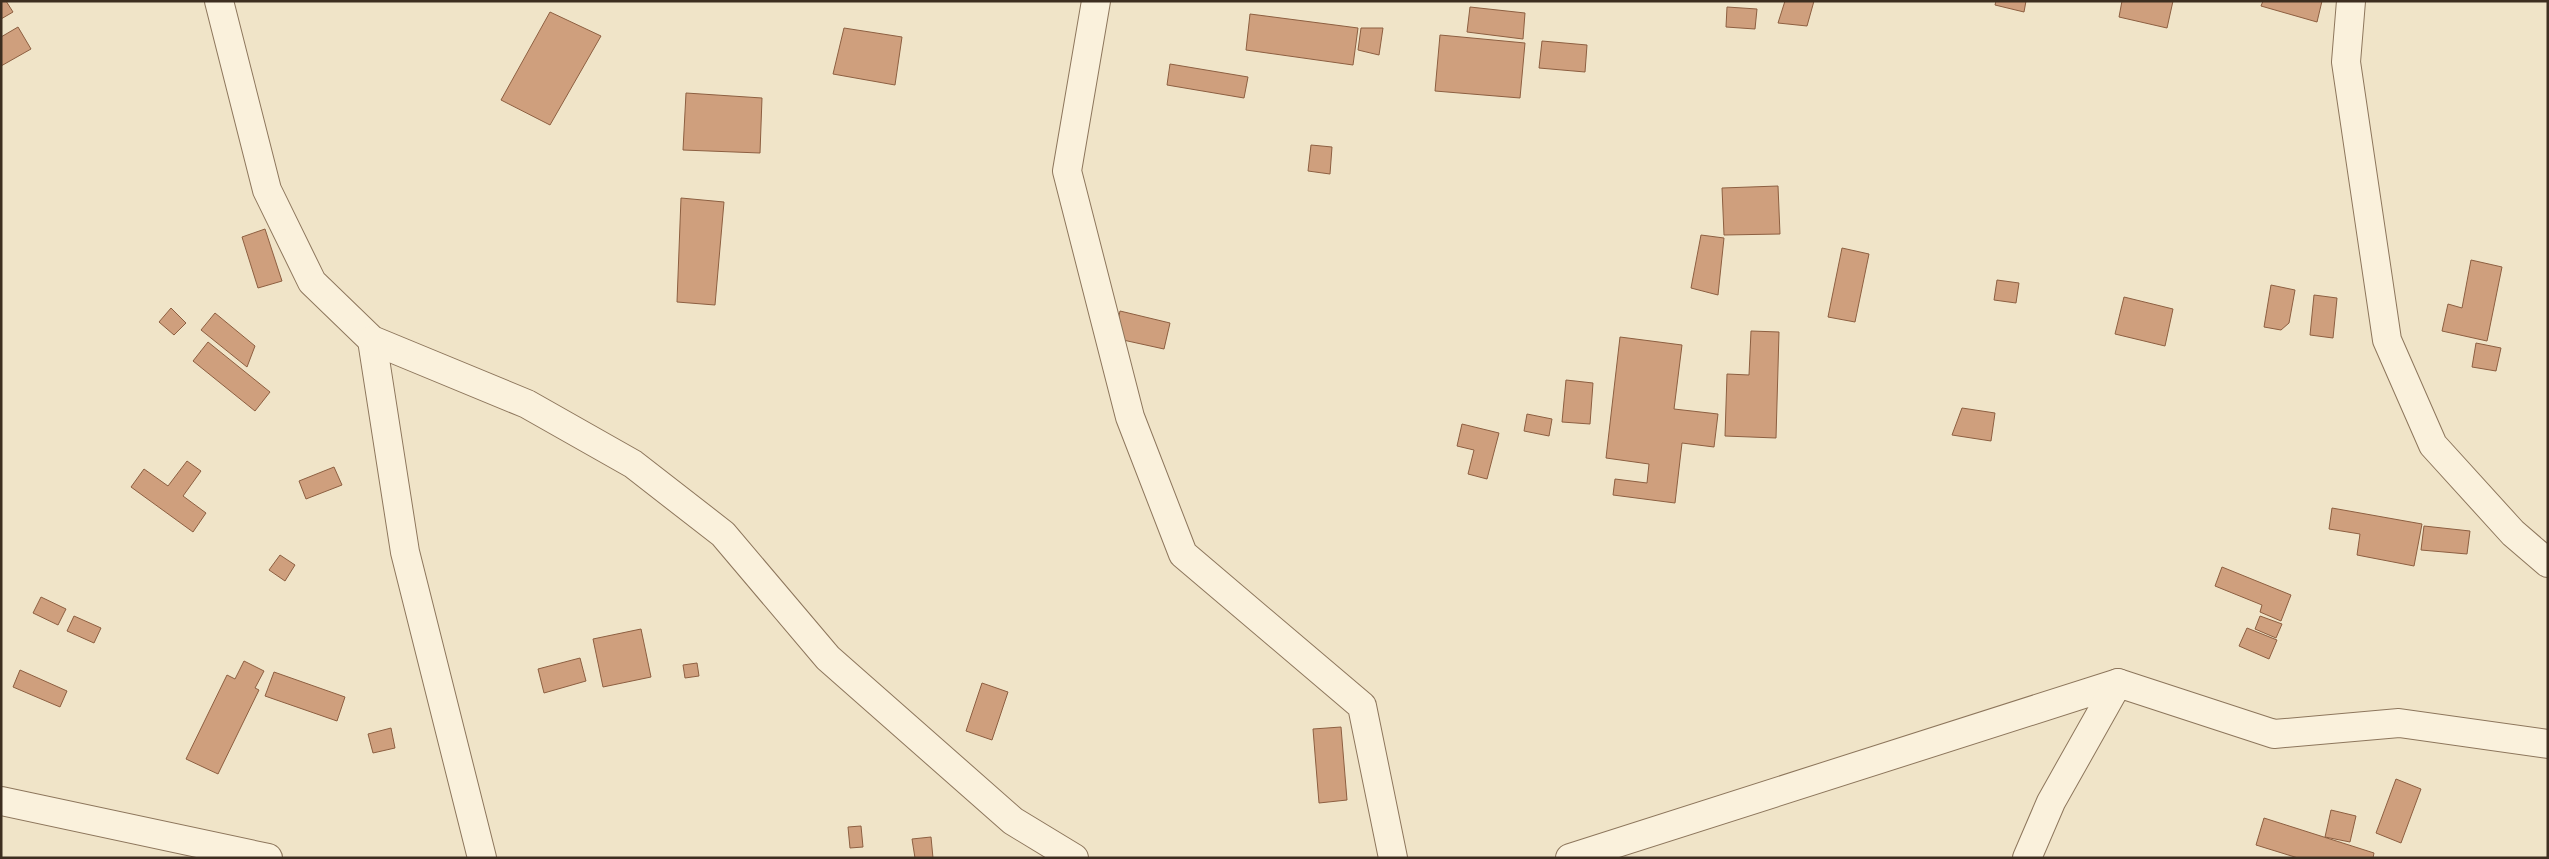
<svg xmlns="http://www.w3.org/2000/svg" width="2549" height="859" viewBox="0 0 2549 859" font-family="'Playfair Display',serif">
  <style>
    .building { fill: #cf9f7d; stroke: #8d5f41 }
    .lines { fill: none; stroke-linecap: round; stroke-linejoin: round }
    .minor-casing { stroke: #8d765c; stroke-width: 30 }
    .minor { stroke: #faf1dc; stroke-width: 28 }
  </style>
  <rect width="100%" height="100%" fill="#f0e4c8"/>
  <g class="building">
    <polygon points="1,1 6,1 13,12 1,19"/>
    <polygon points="1785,1 1814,1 1807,26 1778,23"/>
    <polygon points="1996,1 2026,1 2024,12 1995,5"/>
    <polygon points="2122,1 2173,1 2167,28 2119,17"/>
    <polygon points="2263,1 2322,1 2317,22 2261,6"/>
    <polygon points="1470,7 1525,13 1523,39 1467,32"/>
    <polygon points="1727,7 1757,9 1755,29 1726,27"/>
    <polygon points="550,12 601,36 550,125 501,100"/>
    <polygon points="1250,14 1358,28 1353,65 1246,50"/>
    <polygon points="18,27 31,49 1,66 1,37"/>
    <polygon points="844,28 902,37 895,85 833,74"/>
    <polygon points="1361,28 1383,28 1379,55 1358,50"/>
    <polygon points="1440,35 1525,43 1520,98 1435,91"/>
    <polygon points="1542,41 1587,45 1585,72 1539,68"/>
    <polygon points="1170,64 1248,77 1244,98 1167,85"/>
    <polygon points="686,93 762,98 760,153 683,150"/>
    <polygon points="1311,145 1332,147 1330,174 1308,171"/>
    <polygon points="1778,186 1780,234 1724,235 1722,188"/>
    <polygon points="681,198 724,202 715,305 677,302"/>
    <polygon points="265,229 282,281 258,288 242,237"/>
    <polygon points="1701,235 1724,238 1718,295 1691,288"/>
    <polygon points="1842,248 1869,254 1855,322 1828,317"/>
    <polygon points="2471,260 2502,267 2487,341 2442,331 2448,304 2462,308"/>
    <polygon points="1997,280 2019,283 2016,303 1994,300"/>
    <polygon points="2271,285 2295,290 2289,323 2281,330 2264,327"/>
    <polygon points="2314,295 2337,298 2333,338 2310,335"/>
    <polygon points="2124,297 2173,309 2165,346 2115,334"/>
    <polygon points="171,308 186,323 174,335 159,322"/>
    <polygon points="1120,311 1170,323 1164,349 1114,338"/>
    <polygon points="215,313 255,346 247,367 201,330"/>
    <polygon points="1751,331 1779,332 1776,438 1725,436 1727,374 1749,375"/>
    <polygon points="1620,337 1682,345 1674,409 1718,414 1714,447 1682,443 1675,503 1613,495 1615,479 1647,483 1649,464 1606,458"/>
    <polygon points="208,342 270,392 255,411 193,361"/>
    <polygon points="2476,343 2501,348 2496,371 2472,367"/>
    <polygon points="1566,380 1593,383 1590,424 1562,422"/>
    <polygon points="1962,408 1995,413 1991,441 1952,435"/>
    <polygon points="1527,414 1552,419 1549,436 1524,431"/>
    <polygon points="1462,424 1499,433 1487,479 1468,474 1474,450 1457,446"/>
    <polygon points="187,461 201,471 183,496 206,513 193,532 131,487 144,469 168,486"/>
    <polygon points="334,467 342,485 306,499 299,481"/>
    <polygon points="2332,508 2422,524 2414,566 2357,555 2360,534 2329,529"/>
    <polygon points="2424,526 2470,531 2467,554 2421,550"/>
    <polygon points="280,555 295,565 285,581 269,570"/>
    <polygon points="2222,567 2291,595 2281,621 2260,612 2262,605 2215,586"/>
    <polygon points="41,597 66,609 58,625 33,613"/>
    <polygon points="74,616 101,628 94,643 67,631"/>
    <polygon points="2260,616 2282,624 2276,638 2255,629"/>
    <polygon points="2247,628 2277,640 2269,659 2239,646"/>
    <polygon points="641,629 651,677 603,687 593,639"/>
    <polygon points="580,658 586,681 544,693 538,669"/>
    <polygon points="244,661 264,671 255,688 259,690 218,774 186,759 227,675 235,679"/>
    <polygon points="697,663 699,676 685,678 683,665"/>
    <polygon points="20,670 67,691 60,707 13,687"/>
    <polygon points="274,672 345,697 337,721 265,696"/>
    <polygon points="982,683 1008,692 992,740 966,731"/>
    <polygon points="1341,727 1347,800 1319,803 1313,729"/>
    <polygon points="391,728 395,748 373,753 368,734"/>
    <polygon points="2396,779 2421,789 2401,843 2376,833"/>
    <polygon points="2331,810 2356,816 2350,842 2325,837"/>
    <polygon points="2264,818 2374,853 2373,858 2298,858 2256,845"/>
    <polygon points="861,826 863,847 850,848 848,827"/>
    <polygon points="931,837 933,858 915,858 912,839"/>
  </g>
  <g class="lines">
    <defs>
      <g id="minor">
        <polyline points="219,1 267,190 312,282 372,340 527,404 633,464 723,534 828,658 1013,821 1074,858"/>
        <polyline points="1096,1 1067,171 1130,417 1183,554 1362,706 1393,858"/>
        <polyline points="2351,1 2346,62 2387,340 2433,445 2513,533 2548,563"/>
        <polyline points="372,340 405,552 482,858"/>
        <polyline points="1,801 268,858"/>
        <polyline points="1570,858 2118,683"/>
        <polyline points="2027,858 2051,802 2118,683 2274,734 2399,723 2548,744"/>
      </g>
    </defs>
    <use href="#minor" class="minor-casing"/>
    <use href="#minor" class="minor"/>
  </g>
  <rect width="2549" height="859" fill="none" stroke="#3d2e20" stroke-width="5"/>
</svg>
